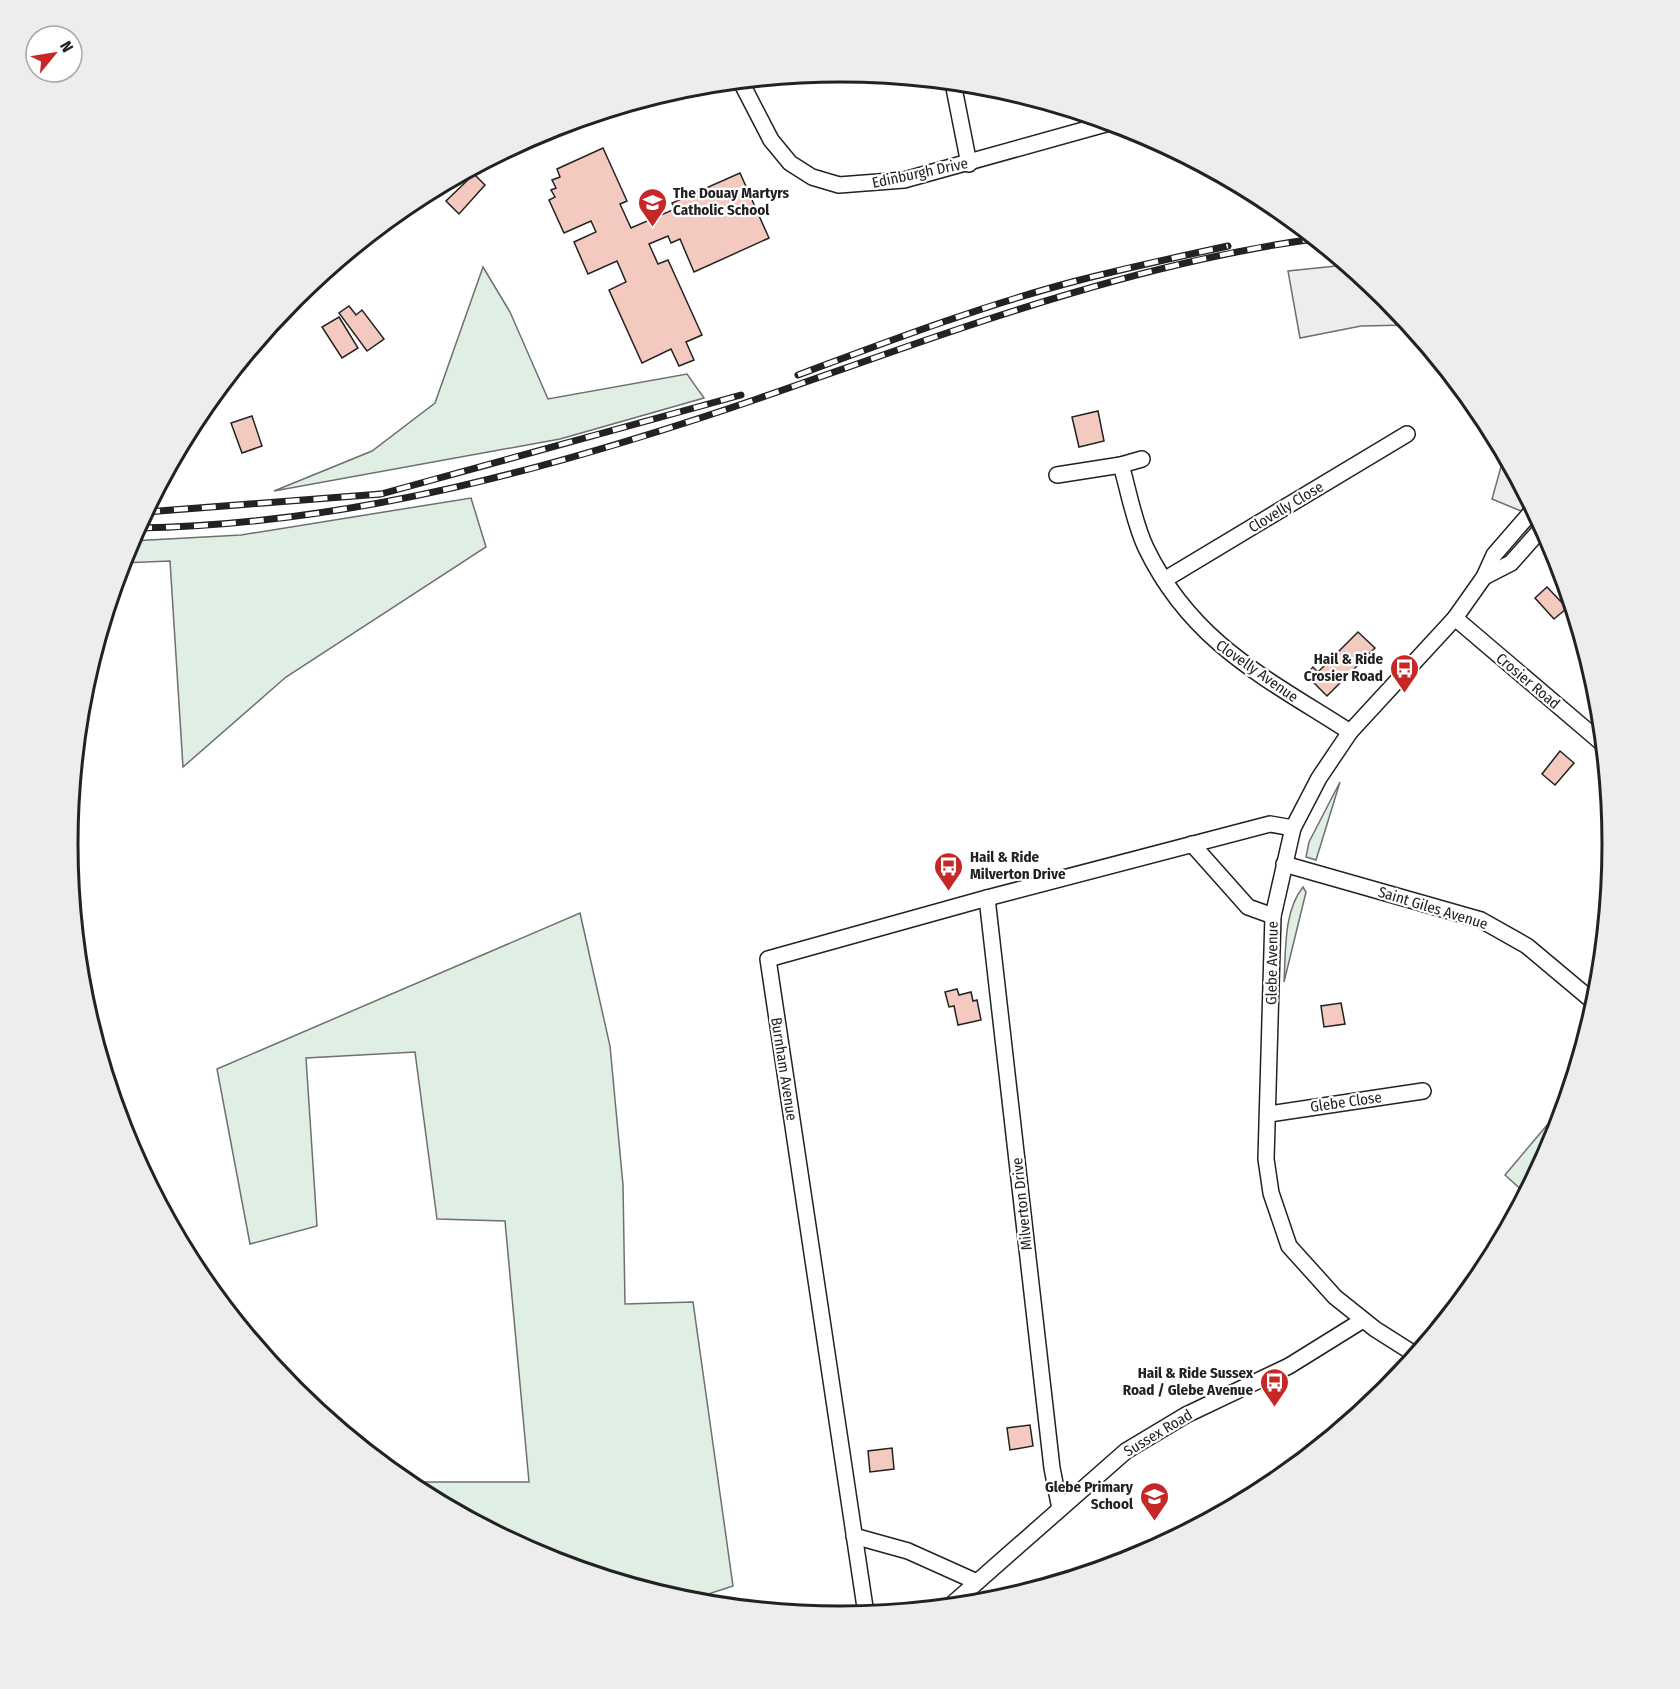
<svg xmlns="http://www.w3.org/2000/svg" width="1680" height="1689" viewBox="0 0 1680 1689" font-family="'Fira Sans Condensed',sans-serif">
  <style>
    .green { fill: #e0efe3; stroke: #6f6f6f; stroke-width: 1.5 }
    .parking { fill: #ededed; stroke: #6f6f6f; stroke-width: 1.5 }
    .building { fill: #f3c9c0; stroke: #222; stroke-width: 1.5 }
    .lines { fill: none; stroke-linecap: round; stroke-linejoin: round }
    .minor-casing { stroke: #222; stroke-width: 18 }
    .minor { stroke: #fff; stroke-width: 15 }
    .rail-casing { stroke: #222; stroke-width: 7 }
    .rail { stroke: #fff; stroke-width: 4.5; stroke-dasharray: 14; stroke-linecap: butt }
    .labels { text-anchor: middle; stroke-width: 4.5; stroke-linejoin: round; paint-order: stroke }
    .street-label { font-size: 15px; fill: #222; stroke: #fff }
    .poi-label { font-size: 15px; font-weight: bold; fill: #222; stroke: #fff; text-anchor: end }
    .rim { fill: none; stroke: #222; stroke-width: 3 }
  </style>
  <rect width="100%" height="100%" fill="#fff"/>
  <g class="green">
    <polygon points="483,267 510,312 548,399 687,374 704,398 560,439 274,491 372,451 435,403"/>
    <polygon points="471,498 486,547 286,677 183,767 170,561 122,563 131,541 241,535"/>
    <polygon points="1340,782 1316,860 1306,857 1309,842"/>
    <path d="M1303,887l3,5 -22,90c2,-30 -1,-70 19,-95z"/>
    <polygon points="580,913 610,1046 623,1185 625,1304 693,1302 733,1586 687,1601 544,1558 405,1482 529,1482 505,1221 437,1219 415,1052 306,1058 317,1226 250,1244 217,1069"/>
    <polygon points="1564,1105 1554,1140 1525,1193 1505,1175"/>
  </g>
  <g class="parking">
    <polygon points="1346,265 1386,299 1408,325 1361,326 1300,338 1288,271"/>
    <polygon points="1504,456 1528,501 1521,511 1492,499"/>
  </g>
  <g class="building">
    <polygon points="603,148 627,201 620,204 631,228 675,209 672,203 740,173 769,238 694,272 680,239 671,243 668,236 649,244 658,264 668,260 702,335 686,342 694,360 679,366 671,349 642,363 609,290 626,282 617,261 588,274 574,242 596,232 591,221 564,233 549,200 555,197 551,190 556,188 552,180 560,177 557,169"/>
    <polygon points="474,174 485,185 459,214 446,201"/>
    <polygon points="349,306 356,315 362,310 384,339 367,351 339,313"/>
    <polygon points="339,317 358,348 342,358 322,327"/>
    <polygon points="1098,411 1104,441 1079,447 1072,417"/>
    <polygon points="252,416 262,446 242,453 231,423"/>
    <polygon points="1547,587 1567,608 1554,619 1535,598"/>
    <polygon points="1358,632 1375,648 1327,696 1306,675 1313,667 1318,672"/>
    <polygon points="1560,751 1574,763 1555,785 1542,774"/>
    <polygon points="957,989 959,995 971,992 973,1001 977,1000 981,1020 958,1025 954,1006 949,1007 945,992"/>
    <polygon points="1341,1003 1345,1024 1324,1027 1321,1006"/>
    <polygon points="1030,1425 1033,1446 1010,1450 1007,1428"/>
    <polygon points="892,1448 894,1469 870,1472 868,1451"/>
  </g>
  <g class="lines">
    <defs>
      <g id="minor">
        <polyline points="741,82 771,140 790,163 812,177 839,185 904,180 1109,123"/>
        <polyline points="953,83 969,164"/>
        <path d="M1121,465c8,27 13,58 25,83 46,95 120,130 204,184"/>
        <polyline points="1057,475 1121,465 1142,459"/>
        <polyline points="1484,577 1511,563 1542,528"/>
        <polyline points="1164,580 1407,434"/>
        <polyline points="1455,618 1603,744"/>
        <polyline points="1192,844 1248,907 1273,916"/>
        <polyline points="1284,864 1481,920 1527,946 1595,1003"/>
        <polyline points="987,898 1052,1468 1060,1509"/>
        <polyline points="1269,1114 1423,1091"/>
        <polyline points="1416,1355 1375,1329 1335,1297 1289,1246 1271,1193 1266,1159 1273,916 1293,828 1319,778 1350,732 1455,618 1484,577 1494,555 1533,510"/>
        <polyline points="854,1536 908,1551 977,1582"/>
        <polyline points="950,1606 1126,1451 1186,1415 1289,1366 1363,1320"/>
        <polyline points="866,1614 768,959 987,898 1270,824 1293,828"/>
      </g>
    </defs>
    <use href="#minor" class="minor-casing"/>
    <use href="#minor" class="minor"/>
    <defs>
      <g id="rail">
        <path d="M798,375c91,-34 183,-69 278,-94 50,-13 101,-24 152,-35"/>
        <polyline points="146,512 381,494 741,395"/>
        <path d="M138,528c212,-3 420,-61 619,-129 182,-63 366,-134 557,-160"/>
      </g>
    </defs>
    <use href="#rail" class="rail-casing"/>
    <use href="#rail" class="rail"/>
  </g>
  <defs>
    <symbol id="school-pin" viewBox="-11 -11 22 30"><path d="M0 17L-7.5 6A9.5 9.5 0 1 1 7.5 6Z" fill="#c62828" stroke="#fff"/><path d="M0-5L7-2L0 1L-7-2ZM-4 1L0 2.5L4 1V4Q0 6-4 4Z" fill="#fff"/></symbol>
    <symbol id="bus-pin" viewBox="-11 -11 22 30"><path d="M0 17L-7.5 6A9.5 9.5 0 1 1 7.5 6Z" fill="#c62828" stroke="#fff"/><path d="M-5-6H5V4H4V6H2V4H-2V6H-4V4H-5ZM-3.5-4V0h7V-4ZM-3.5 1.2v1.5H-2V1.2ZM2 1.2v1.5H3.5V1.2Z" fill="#fff"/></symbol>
  </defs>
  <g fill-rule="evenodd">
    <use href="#school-pin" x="636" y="186" width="33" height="45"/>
    <use href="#bus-pin" x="1388" y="652" width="33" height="45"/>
    <use href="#bus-pin" x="932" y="850" width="33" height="45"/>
    <use href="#bus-pin" x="1258" y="1366" width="33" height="45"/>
    <use href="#school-pin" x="1138" y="1480" width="33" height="45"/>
  </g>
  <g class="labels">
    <g class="street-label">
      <text transform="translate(920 173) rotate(-12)" y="5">Edinburgh Drive</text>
      <text transform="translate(1286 507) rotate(-31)" y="5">Clovelly Close</text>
      <text transform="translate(1257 671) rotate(35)" y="5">Clovelly Avenue</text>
      <text transform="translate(1528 681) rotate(40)" y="5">Crosier Road</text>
      <text transform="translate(1433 908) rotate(17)" y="5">Saint Giles Avenue</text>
      <text transform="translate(1272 963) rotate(-89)" y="5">Glebe Avenue</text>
      <text transform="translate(784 1069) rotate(81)" y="5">Burnham Avenue</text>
      <text transform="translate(1346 1102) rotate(-8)" y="5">Glebe Close</text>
      <text transform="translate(1022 1204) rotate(-96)" y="5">Milverton Drive</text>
      <text transform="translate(1158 1433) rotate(-31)" y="5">Sussex Road</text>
    </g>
    <g class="poi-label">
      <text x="673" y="198" text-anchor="start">The Douay Martyrs<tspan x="673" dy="17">Catholic School</tspan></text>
      <text x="1383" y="664">Hail &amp; Ride<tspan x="1383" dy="17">Crosier Road</tspan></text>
      <text x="970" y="862" text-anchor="start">Hail &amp; Ride<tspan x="970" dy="17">Milverton Drive</tspan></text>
      <text x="1253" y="1378">Hail &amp; Ride Sussex<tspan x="1253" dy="17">Road / Glebe Avenue</tspan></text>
      <text x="1133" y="1492">Glebe Primary<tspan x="1133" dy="17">School</tspan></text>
    </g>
  </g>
  <path d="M0 0H1680V1689H0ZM78 844a762 762 0 1 1 1524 0a762 762 0 1 1-1524 0Z" fill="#ededed" fill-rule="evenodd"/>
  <path class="rim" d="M78 844a762 762 0 1 1 1524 0a762 762 0 1 1-1524 0Z"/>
  <g transform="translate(54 54) rotate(60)"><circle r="28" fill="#ffffff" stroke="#a7a7a7" stroke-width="1.5"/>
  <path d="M0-4.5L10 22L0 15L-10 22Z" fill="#c62828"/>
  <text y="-9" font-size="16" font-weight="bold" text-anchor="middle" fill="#222222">N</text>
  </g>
</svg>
